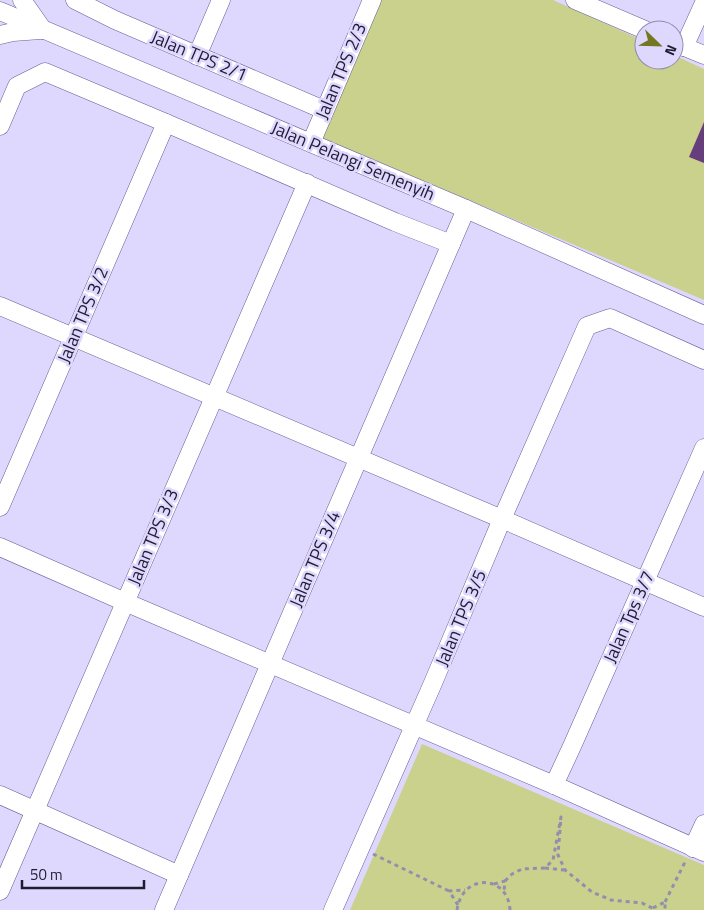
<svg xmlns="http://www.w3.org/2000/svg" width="704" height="910" viewBox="0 0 704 910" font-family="'Titillium Web',sans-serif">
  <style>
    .green { fill: #cad18c }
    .building { fill: #663e7b }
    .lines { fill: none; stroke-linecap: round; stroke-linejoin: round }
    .minor-casing { stroke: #695d94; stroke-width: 19 }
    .path { stroke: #948eae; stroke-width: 3; stroke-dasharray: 4 4; stroke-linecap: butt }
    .minor { stroke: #fff; stroke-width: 18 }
    .labels { text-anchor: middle; stroke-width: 5; stroke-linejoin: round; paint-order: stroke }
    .street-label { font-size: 18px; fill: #211b32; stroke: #dfd8fe }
  </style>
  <rect width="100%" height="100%" fill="#dfd8fe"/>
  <g class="green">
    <polygon points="381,0 553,0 644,41 644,60 674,60 674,55 704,69 704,300 323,138"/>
    <polygon points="422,744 704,865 704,910 350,910"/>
  </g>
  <polygon class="building" points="704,122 704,163 689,157"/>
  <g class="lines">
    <defs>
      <g id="minor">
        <polyline points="22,0 43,30"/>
        <polyline points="75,0 115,20 324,110"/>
        <polyline points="575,0 645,30"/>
        <polyline points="0,11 466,209 704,315"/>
        <polyline points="0,35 13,32 40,30"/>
        <polyline points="675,43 704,55"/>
        <polyline points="684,47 704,3"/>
        <polyline points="197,56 221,0"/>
        <polyline points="0,126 17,86 45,72 166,123 395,222 451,244"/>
        <polyline points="311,143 372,0"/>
        <polyline points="0,306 502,519 704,607"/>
        <polyline points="0,507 166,123"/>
        <polyline points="0,547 125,602 554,785 704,852"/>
        <polyline points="554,785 573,744 704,448"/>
        <polyline points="0,795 179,875"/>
        <polyline points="693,848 704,824"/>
        <polyline points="0,891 307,183"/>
        <polyline points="164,910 466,209"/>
        <polyline points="333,910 433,683 502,519 587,326 610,318 704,360"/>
      </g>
    </defs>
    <use href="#minor" class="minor-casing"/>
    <g class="path">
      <polyline points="373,854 449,891"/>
      <polyline points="545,868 564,870"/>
      <polyline points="505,881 512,874 522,869 545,868 553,860 561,817 558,855 565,870 592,892 611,900 642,903 656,910"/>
      <polyline points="494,884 505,881 504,892"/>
      <polyline points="665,902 685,862"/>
      <polyline points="458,905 449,891 465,890"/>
      <polyline points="653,908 665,902 665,910"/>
      <path d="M457,910c5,-37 51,-36 53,0"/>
    </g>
    <use href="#minor" class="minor"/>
  </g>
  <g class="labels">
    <g class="street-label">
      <text transform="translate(199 56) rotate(23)" y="6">Jalan TPS 2/1</text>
      <text transform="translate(341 71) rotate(-67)" y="6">Jalan TPS 2/3</text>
      <text transform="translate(353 161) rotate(23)" y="6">Jalan Pelangi Semenyih</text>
      <text transform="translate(83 315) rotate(-67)" y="6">Jalan TPS 3/2</text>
      <text transform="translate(153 537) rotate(-67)" y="6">Jalan TPS 3/3</text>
      <text transform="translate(315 559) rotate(-67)" y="6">Jalan TPS 3/4</text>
      <text transform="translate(629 617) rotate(-66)" y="6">Jalan Tps 3/7</text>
      <text transform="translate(461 618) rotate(-67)" y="6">Jalan TPS 3/5</text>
    </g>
  </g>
  <g transform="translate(659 45) rotate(113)"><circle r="24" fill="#dfd8fe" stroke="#938cac"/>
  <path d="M0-4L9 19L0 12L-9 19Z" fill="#727720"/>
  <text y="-8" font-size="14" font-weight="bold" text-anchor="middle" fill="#211b32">N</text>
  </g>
  <path d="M22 880v8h122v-8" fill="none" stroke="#211b32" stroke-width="2.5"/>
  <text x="30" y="880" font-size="15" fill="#211b32" stroke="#dfd8fe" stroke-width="4" paint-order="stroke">50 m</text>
</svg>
